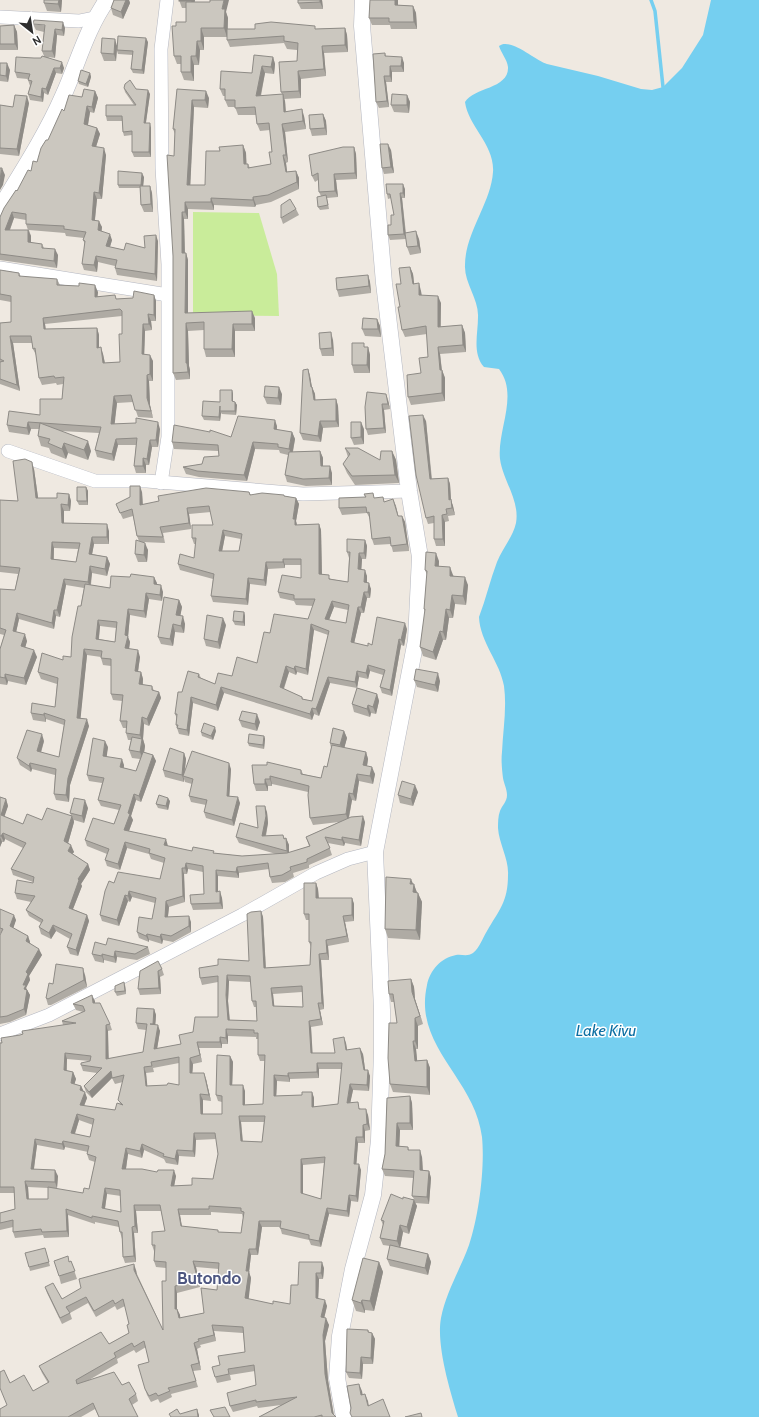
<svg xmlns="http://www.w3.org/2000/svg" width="759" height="1417" viewBox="0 0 759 1417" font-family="Cabin,sans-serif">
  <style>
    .pitch { fill: #c9ec9a }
    .water { fill: #75cff0 }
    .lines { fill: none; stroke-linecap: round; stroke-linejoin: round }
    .stream { stroke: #75cff0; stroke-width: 3.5 }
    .minor-casing { stroke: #b4b7c1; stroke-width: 14 }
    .tertiary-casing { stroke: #b4b7c1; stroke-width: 17 }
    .minor { stroke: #fff; stroke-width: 13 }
    .tertiary { stroke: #fff; stroke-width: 16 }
    .wall { fill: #afaba4; fill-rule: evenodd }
    .shaded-wall { fill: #8e8b86 }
    .building { fill: #cbc7bf; stroke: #8e8b86; fill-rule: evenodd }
    .labels { text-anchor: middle; stroke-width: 3; stroke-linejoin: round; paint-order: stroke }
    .water-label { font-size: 16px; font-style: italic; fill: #0d6fa3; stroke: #fff }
    .quarter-label { font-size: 17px; font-weight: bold; fill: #4d5680; stroke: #fff }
  </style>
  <rect width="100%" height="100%" fill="#efe9e1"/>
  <polygon class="pitch" points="193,212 259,213 277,274 279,316 193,315"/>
  <path class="water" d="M711,0h48v1417h-301c-8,-26 -22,-72 -17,-99 5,-26 19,-48 28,-73 10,-30 16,-77 13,-108 -7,-59 -69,-90 -55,-152 3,-15 14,-27 29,-30 6,-1 11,2 17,-2 7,-6 9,-14 14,-22 12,-21 21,-29 21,-56 1,-16 -9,-31 -10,-47 0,-5 0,-12 2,-17 2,-6 7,-9 7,-16 0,-6 -3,-11 -4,-17 -1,-8 -2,-18 -1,-26 1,-22 5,-44 2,-66 -4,-24 -24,-44 -25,-69 7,-18 11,-37 18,-55 5,-13 16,-25 19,-39 4,-23 -13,-42 -16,-64 -3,-29 19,-64 -1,-90l-15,-2c-12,-14 -6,-33 -6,-50 1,-18 -14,-34 -13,-52 0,-32 26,-62 28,-93 2,-27 -25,-46 -28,-70 9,-15 44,-13 43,-35 -1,-8 -7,-14 -9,-21 11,-9 36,14 48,18l51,12 43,13 11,1 11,-3 19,-19 21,-33z"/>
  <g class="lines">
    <polyline class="stream" points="651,0 655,11 663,87"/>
    <defs>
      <g id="minor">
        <polyline points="0,17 79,21 94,18"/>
        <polyline points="0,268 168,295"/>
        <polyline points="8,451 95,481 147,481 303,494 409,491"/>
        <polyline points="161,483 168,437 168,264 162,168 161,49 167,0"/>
        <polyline points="0,1034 49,1015 242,915 316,873 348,859 375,852"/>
      </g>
      <g id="tertiary">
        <path d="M0,208c22,-36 46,-73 63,-112 15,-33 23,-66 44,-96"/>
        <polyline points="344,1417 337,1378 340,1336 353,1269 373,1195 379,1140 382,1051 382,1010 375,852 416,640 420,557 409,491 384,283 362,26 363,0"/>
      </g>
    </defs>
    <use href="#minor" class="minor-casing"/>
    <use href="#tertiary" class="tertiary-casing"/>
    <use href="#minor" class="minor"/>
    <use href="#tertiary" class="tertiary"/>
  </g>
  <g class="wall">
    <polygon points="44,0 62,0 61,12 47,11 44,3"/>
    <polygon points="114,0 129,0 130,3 123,19 113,15 111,8"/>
    <polygon points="179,0 195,0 194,2 226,12 228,18 228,29 316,29 345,28 347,35 348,52 324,53 326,76 301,79 301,98 284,99 285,101 286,111 304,116 306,129 285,132 288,162 286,163 287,172 296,171 299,178 299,189 271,202 256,205 255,207 214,205 214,210 188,209 188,219 184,219 185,253 186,253 188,260 188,313 255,318 255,331 235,331 235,357 206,357 204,349 204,330 188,331 189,366 190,370 190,379 176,380 173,373 174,156 175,134 173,129 177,89 209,98 208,108 194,107 190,185 205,185 220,151 243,145 246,153 246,164 248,164 250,168 271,164 272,152 270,130 260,131 257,124 256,115 238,115 235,107 228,107 225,100 225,96 223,96 220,89 252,73 273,57 275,64 274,74 265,73 261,96 282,94 281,92 297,61 297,50 287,49 284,43 230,47 227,40 227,37 204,37 204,50 200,50 199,65 194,65 194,81 184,80 181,72 181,64 177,64 174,56 176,26 186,22 186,8 182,8"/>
    <polygon points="322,0 323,9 301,9 298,3"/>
    <polygon points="370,0 398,0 398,5 413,6 416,13 417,29 391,29 390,25 372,25 369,18"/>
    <polygon points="33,24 65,28 64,36 57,35 55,58 48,57 64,68 62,74 56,73 48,95 44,93 43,102 30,100 28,94 30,86 28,80 28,79 17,78 15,72 34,58 41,58 44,56 42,51 44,32 36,30"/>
    <polygon points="14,25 17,32 18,50 0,50 0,55 0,26"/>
    <polygon points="148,42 144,74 133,73 131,69 133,55 118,54 117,51 116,61 104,61 101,53 117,45"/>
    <polygon points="385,53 386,56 404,63 404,72 392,72 392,82 386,82 389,107 379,108 376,102"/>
    <polygon points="0,63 10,70 8,82 0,81 0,83"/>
    <polygon points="90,73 91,77 88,87 79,84 78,81"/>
    <polygon points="124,88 136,89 150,94 146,123 151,128 151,157 134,157 132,152 132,135 124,136 123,132 122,121 107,121 106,116 134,105 125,92"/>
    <path d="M95,91l3,7 -4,15 -4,-1 -2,13 9,3 3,6 -4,13 10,8 -4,44h-5l-2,21 7,7 -1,4 11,9 -2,7 14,3 21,-2 13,-7 -1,40 -40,-6 -2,-7v-2l-17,-4 -1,10 -13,-2 -2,-6 3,-20 -2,-4 1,-2 -18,-2 -1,-3 -36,-3 2,6v7l11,1 2,4 14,7 -1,13 -57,-8v-43l37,-55 27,-51 18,-14zM14,218l12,2v4l2,6h-18z"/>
    <polygon points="407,95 410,102 409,113 394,112 391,105"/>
    <polygon points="29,103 19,156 0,154 0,105 13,107"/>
    <polygon points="323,114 326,121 327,135 312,136 310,129"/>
    <polygon points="354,147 356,154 357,179 336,180 338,197 327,198 329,209 320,210 318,207 321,196 319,192 318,180 315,182 312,176"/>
    <polygon points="391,150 394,173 384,174 382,168"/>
    <polygon points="144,177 143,186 150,186 152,193 153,212 144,212 141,205 140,188 119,188 118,185"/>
    <polygon points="405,189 405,198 402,198 406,233 419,239 421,253 410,255 407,247 406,239 390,240 388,235 394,215 391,198 388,199 387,194"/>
    <polygon points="296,209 299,215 283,224 281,218"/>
    <polygon points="410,267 413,274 414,284 421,291 422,296 441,303 441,327 462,325 465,333 466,352 440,354 442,370 445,378 445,401 411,405 408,397 421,373 428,357 427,334 405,337 402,330 400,307 401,284"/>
    <path d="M0,270l19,3 2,4 36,2 3,6 38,7 -1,4 20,3 16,-1 21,-3 2,6v20h-5l1,9 -7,1 -1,23 9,7v20h-4l1,24 3,13 -15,-1 -5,-15 -16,1 -3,21 46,5 -2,18h-6l-3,18h-3v8h-10l-2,-7 2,-21h-18l-4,16 -17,-4 -2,-7 4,-17 -39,-2 31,20 -3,9 -20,-7 -2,6 -15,-6 -2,-5 -8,-2 -3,-10 1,-7h-8l-2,6 -20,-3 -2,-7 33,-10 22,-16 1,-15 -6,1 -1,-2 -14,2 -3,-7 -3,-23 -3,-6 -1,-6h-19l7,48 -20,-7v-61l11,-1v-20l-11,-2zM122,316v18l-2,28 -15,1 -2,-9 -4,-6v-13l-2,-7 -51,1 -1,-5z"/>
    <polygon points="368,275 370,282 371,293 339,297 337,290"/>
    <polygon points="377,319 380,326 381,337 365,336 362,329"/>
    <polygon points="333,340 334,356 322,356 320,349"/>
    <polygon points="366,347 368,347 370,355 370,373 354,373 352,365"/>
    <polygon points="308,369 310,376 312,387 315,394 315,400 336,399 338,406 339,427 323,428 321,442 303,440 300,433"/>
    <polygon points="232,390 233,394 233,402 235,402 237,405 236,415 222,414 221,413 220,421 204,420 202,416 220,402"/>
    <polygon points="282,394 281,405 267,404 264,397"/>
    <polygon points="388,400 390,409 384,410 386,433 368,435 366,429 365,407"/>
    <polygon points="426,421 432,479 448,478 450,484 451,500 453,506 455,515 448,516 449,521 445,522 445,546 436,546 434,539 434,523 428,524 426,518"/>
    <polygon points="277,426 277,430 292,432 295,439 293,452 320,451 323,458 323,466 332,473 332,485 306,486 287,482 285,475 288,455 280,453 279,450 255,449 247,481 199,477 186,474 183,467 202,464 219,456 218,451 174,449 172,442 231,437"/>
    <polygon points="364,429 364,444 354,445 351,438"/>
    <polygon points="345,448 380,460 392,451 396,460 399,483 355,485 347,473 343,464 348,457"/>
    <path d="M34,469l4,29h19l12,-4 2,7 -1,10h-6v12l45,8v13h-15l-2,10 15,3 3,7 -3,12 -15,-3 -1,12 19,3 20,-11h24l3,8 6,7 -1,9 -13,-2 -3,19 -16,-3 -2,22 2,5 -1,7 11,8 -2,15h3l2,7v6l9,1 2,5 5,1 2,6 -12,28 -5,-2 -1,15 2,7 -1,6 9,3 3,6 -15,41 -5,-2 -5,16 2,4 -4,11 39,15 24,5 50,5 34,-2 -37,-11 -3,-6 22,-9 9,-16 1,11 -2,13 20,2 3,7v8l20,-7 -3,-9 33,-15 -26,3 -3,-7 -2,-26 -36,-8v2h-4v5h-12l-2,-7 -2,-19 49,5 2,4 18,4 6,-11 4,-19 -1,-5 14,-12 3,7 -3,10 22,4 2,7 -1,7 8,8 -2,10 -14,-3 -3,20 -4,-1 -3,18 16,4 -4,24 -16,-3 -1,3 -16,-3 4,12 -23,10v3l-16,5 1,4 -9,5 -13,1 -2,-6 -1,-8 -30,4v5l-21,-2v15l4,7 1,11 -30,1 -2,-6 13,-10 -1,-22 -15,-3 -1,5h-3l1,28 -16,5 -1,10 23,5v10l-18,10 -10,-2 -1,4 -13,-4v2l-10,-4 -2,-6 15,-13 3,-16 -23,-6 -2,5 -2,-1 -9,25 -17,-5 -2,-6 14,-32 46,-4 4,-16 -13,-4 -2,-5 -22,-6 -7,22 -13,-4 -2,-6 2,-6 -20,-8 -2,-6 29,-16 5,-14 -18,-4 -3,-6 4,-17 -13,-2 -2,-6 21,-28 -2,10 18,8v3l12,3 4,-12 -8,-1 -3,-8 2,-10h-3l-2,-7 1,-5h-4l-3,-7 2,-20 -9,-1 -2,-6v-28l-8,-1 -2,-7v-1l-14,-2 -7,63 9,8 -19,59 -1,17 -13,-2 -2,-6 1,-19 -23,-6 -1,3 -11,-7 -3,-7 27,-17 -3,12 18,4 5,-32 -18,-6v3l-13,-2 -2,-7 24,-6 2,-23 -16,-5 -3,-7 25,-12 8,-3 13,-69 -18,-3 -6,32 -4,-1 -2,13 -35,-10 -3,13 11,9 -2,6 12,10 -11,28 -18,-4 -1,4 -7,-1v-35l4,-14 -4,-1v-45l15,1 3,-16 -18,-2v-73v1l18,1zM54,548l24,1 -2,13 -22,-3zM100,626l16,2 -1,14 -16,-3z"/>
    <polygon points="86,487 88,491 88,505 79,505 77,501"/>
    <path d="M142,492l1,13 106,-13 2,3h33v1l12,2 3,6 -3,17 1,4 22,-1 2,6 1,44 9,5 17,3 1,-24 -2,-6 18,-12 2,6 -1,13h-4l-1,11 6,6v6l4,7 -1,9h-3l-3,15h-3l-7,30 14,3 39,-17 -3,17 -3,-1 -9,51 -10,-3 -2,-6 3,-12 -13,-4 -2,8 -9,-2 -2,11 20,6 2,7 -3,13 -5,-1 -1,4 -16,-5 -2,-8 5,-16 -27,-5 -11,33 -5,-2 -2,6 -88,-27 -6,18 -25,-8 -4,33 -10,-2 -3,-9 1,-6 -2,-5 7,-22 17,-18 2,4 14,6 17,-8 25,-13 13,-30 38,-14 5,-13 -17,-1 -2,-4 -14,-3 -2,-6 23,-14v-13h-16v3l-17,1 -2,17 -16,-2 -2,21 -35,-3 -2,-6 2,-17 -33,-9 -2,-6 16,-6 2,-14h-2l-2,-6 21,-13 -2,-13 -22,2 2,15 -28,4 2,10 -23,-1 6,8 -1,12h-9l-3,-8 4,-13 -2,-5 -4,-20 -10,3 -7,-15zM225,536l16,3 -2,12h-17zM334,607l14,3 -2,13 -17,-3zM314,630l14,5 -16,66 -9,-2 -1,-2 -18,-8 5,-17 7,3 1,-3 11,3z"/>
    <polygon points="364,494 385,502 393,499 398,516 402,516 405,522 409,551 393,552 391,544 374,545 372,539 370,519 367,513 342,515 339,508 365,497"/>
    <polygon points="439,561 439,566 468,585 466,605 455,604 453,618 449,618 446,640 443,640 436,660 423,656 420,647 425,612 424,609 427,575 425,570"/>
    <polygon points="179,600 182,607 180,616 185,624 184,633 175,632 173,646 161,644 158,637"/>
    <polygon points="244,612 245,616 245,626 235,625 233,621"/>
    <polygon points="226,625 220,649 206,646 204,639"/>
    <polygon points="414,680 440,681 438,692 417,687"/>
    <polygon points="239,720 260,722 257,731 242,727"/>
    <polygon points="216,731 213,740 202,736 201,732"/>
    <polygon points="264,736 265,739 264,749 249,746 248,743"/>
    <polygon points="184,753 186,759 185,770 231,769 229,796 240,803 234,826 206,818 204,812 206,805 191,802 189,796 192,784 185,782 184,779 184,782 165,777 163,770"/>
    <polygon points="418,792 413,806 400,803 398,795"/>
    <polygon points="0,797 6,799 8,806 4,816 23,824 71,815 70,813 88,808 84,823 74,820 74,822 68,843 74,852 72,854 88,864 90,870 81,884 82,886 73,909 87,915 89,921 78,956 70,954 67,947 70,939 56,931 51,939 41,934 39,927 41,923 29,916 26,910 31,902 17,899 15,893 33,883 33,882 13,875 11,869 23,848 5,839 4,842 2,842 0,847"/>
    <polygon points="170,801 168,810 158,808 156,804"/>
    <path d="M316,883l2,6 1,9h33l2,6v17l-9,1 4,20 -21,4 1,14h-8l3,49 -4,1 3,15 -12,2 1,26h23l11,-10 1,7 16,4 2,16 5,6 -1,15 -16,-1 -3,13 11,6 7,6 2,15 -5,1v12h-7l-2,21 5,6 -3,32 -7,-1 -2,16 -20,-3 -8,33 -10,-2 -2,-5 -27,-6 -2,-7h-18l-4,28h-7l-2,17 2,6 -3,21 25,5h17l8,-19 26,-17 -1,11h-4l-1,19 9,8 -3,12 5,7 -4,16 3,39 6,35 2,2h-77l22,-12 -23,3 -1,-2 -24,6 -3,-6 26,-21 -1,-14 -25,4 1,5 -14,3 -2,-6 5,-12 25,-13 -2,-19 -29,-2 2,10 -16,4 1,2 -4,2 4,21 -8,1 5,16 -27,7 1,3 -12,6 -2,-4 -7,3 -4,-7 -2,-6 4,-27 -3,-15 -10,6 -2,-3 -17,9 1,4 -29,17 33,5 14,9 2,7 -6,4 6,12h-39l-4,-8 -14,8h-81l7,-12 3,-22 23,8 15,-8 -6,-10 -3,-7 70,-22 20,-11v-9l-4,-18 -8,4 -2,-4 -19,11 -8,-14 -18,10 2,6 -10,5 -15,-31 -2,-6 17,12 74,-29 1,4 26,56 3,-49v-13l-10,-1 -2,-6v-10l-2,-6 13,-14 -4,-20h-25l2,22h-4l2,29 -11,1 -2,-6 -1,-18 -2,-7 -1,-5 -24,-5v2l-27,-9 1,22 -25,1 -1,-3 -28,3 -2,-6v-5l-13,3v-17l15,-4 -1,-16h-14v-150l20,-8 43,-10 -1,-4 21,-9 -7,-2 -3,-6 22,-3v2l15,21 2,6 -4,1v28l35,-7 3,-22 -8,-1 -2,-6 18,-14 2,6 -1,10 5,6 -3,18 24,-5 12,-12 25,-15v-35l-16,3 -2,-7 49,-17 12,-50 2,6 3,51 44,-3 1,-18 -2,-5v-22h-3l-2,-6zM229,981l22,1 1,19 2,6h2l1,14 -27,-1 -2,-19zM302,992l1,15 -29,-1 -1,-12zM228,1036l28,1v2h2v16l2,6h5l-2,43 -18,1v-14l-13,-6 1,-23 -3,-6 -14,39 2,6 4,1v12h-19v-14l8,1 -5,-22 -14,-6 1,-9 9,-2 -3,-14h23v-4h6zM67,1059l23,2 -9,4 2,6 14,2 -13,13 2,6 6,6 20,-20 3,6 8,-2 -5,18 2,3 -5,7 -31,-4 3,-8 -6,-12 -7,-2 2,-5 -3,-7 -6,-1zM179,1063v22l-32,1 -1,-13 8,-1 -1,-4zM319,1069h23l-4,35 -24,3v-9l-2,-6 -10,3 -26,1 1,-15 13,1v-3l29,-1zM79,1120l14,5 -3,12 -15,-3zM241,1122h23l-2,20 -19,-1zM216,1139l2,15 -5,25 -21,6 -18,1 2,-10 -50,-7 2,-15 14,4 2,-8 20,9 2,4 12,2 1,-9 16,1 1,-17zM37,1145l27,5 1,-3 23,5 -1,2 2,6 6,2 -6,27 -6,4 -33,-5h7l1,-12 -24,-7zM324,1163l-3,36 -18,-5v-29zM28,1187l20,1v11h-19zM107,1194l14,2v16l-16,-3zM211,1212l31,2 1,4 -2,15 -22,-1 -37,-5 -2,-12h31zM196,1267l23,2 -2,21 -13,23 -24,5v-3l-3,-6v-16l23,-6z"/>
    <polygon points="413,884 422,902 420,940 388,938 385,929"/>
    <polygon points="0,909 16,920 13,928 28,936 30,942 30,943 42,955 29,976 30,980 26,988 30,995 26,1015 10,1022 0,1024 0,935 1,933 0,933"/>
    <polygon points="106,945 148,947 150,954 137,960 117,957 116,963 104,960 104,963 95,961 92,954"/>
    <polygon points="162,969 164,975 160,977 161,994 140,995 138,989 140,971"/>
    <polygon points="85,975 87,987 51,1005 48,1005 46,998 53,984"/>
    <polygon points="411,979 414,987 415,999 423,1024 418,1026 418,1049 416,1049 417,1061 427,1060 430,1068 430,1095 393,1092 390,1084 397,1023 394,1002 391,1002 389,994"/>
    <polygon points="125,985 126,994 117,996 115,992"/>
    <polygon points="410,1096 412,1103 413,1130 400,1130 399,1146 408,1147 409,1150 422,1157 423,1170 429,1171 431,1178 429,1204 415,1203 417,1206 409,1234 403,1232 400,1247 428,1254 431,1262 428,1275 390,1266 387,1259 390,1246 383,1245 380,1238 383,1225 381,1220 403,1199 414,1199 412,1196 413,1178 385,1176 382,1169 385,1154 387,1098"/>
    <polygon points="46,1252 50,1266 30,1271 29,1267"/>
    <polygon points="71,1261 77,1279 61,1284 59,1276 69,1262"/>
    <polygon points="379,1262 383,1272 374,1311 365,1310 365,1313 356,1311 352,1300"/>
    <polygon points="368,1330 369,1332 372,1333 375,1339 373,1364 363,1364 362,1379 349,1378 346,1372"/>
  </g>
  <g class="shaded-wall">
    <polygon points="59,0 62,0 61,12 58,4"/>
    <polygon points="126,0 129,0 130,3 123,19 121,12"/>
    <polygon points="191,0 195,0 194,8 191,1"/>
    <polygon points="224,0 229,0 226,12 228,18 227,37 224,28 222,9"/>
    <polygon points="320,0 322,0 323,9 320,2"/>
    <polygon points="395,0 398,0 398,12 395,5"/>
    <polygon points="413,6 416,13 417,29 414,22"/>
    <polygon points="63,22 65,28 64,36 62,30"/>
    <polygon points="14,25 17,32 18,50 15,44"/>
    <polygon points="201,28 204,37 204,50 201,41"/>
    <polygon points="345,28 347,35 348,52 345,45"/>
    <polygon points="55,29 57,35 55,58 52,51"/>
    <polygon points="146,38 148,42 144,74 142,70"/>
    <polygon points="115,39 117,46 116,61 114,54"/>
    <polygon points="197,41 200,50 199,65 196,56"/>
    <polygon points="322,46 324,53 326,76 324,69"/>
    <polygon points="191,56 194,65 194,81 191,72"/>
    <polygon points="273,57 275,64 274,74 271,67"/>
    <polygon points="402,57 404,63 404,72 401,66"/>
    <polygon points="62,62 64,68 62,74 60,68"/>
    <polygon points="7,63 10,70 8,82 6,76"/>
    <polygon points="262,66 265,73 259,103 256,96"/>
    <polygon points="390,66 392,72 392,82 390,76"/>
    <polygon points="54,68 56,73 48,95 46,89"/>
    <polygon points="298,71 301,79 301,98 299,91"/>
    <polygon points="90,73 91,77 88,87 86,84"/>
    <polygon points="384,76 386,82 389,107 387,101"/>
    <polygon points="42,88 44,93 43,102 41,97"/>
    <polygon points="148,90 150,94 145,128 144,123"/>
    <polygon points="95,91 98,98 94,113 92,107"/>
    <polygon points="206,91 209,98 208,108 205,100"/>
    <polygon points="283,94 285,101 286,119 284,112"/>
    <polygon points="407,95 410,102 409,113 407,105"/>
    <polygon points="27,96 29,103 19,156 17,149"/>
    <polygon points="192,100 194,107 190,192 187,185"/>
    <polygon points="87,106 90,112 87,130 84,124"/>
    <polygon points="302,109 304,116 306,129 303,121"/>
    <polygon points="323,114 326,121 327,135 325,128"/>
    <polygon points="150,123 151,128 151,157 149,152"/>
    <polygon points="282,124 285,132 288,162 286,155"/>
    <polygon points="97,128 100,134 94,153 92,146"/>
    <polygon points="388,144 391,150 394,173 391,167"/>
    <polygon points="243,145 246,153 247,172 244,164"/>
    <polygon points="354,147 356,154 357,179 355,173"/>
    <polygon points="104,148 106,155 102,199 99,193"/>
    <polygon points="283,155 286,163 288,179 286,172"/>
    <polygon points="2,168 5,175 3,185 0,190 0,179"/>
    <polygon points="296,171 299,178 299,189 297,182"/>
    <polygon points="142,173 144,177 143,188 141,185"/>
    <polygon points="334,174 336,180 338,197 335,191"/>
    <polygon points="403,184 405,189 405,198 403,193"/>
    <polygon points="150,186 152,193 153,212 151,204"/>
    <polygon points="94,192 97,199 94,227 92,220"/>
    <polygon points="400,193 402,198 406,239 404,234"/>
    <polygon points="253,197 256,205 255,207 253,200"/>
    <polygon points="211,198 214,205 214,210 211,202"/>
    <polygon points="185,202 188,209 188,219 185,212"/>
    <polygon points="12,212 14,218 7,237 5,230"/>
    <polygon points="182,212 184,219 185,260 182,253"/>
    <polygon points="99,221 102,227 101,237 98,230"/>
    <polygon points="28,230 31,236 31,249 28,242"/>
    <polygon points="416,231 419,239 421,253 418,246"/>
    <polygon points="110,234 112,240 108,253 106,246"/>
    <polygon points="156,235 158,241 157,281 155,274"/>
    <polygon points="55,249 58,255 57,268 54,261"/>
    <polygon points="186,253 188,260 188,320 185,313"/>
    <polygon points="96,256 98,262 97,272 94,265"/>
    <polygon points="410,267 413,274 415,291 413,284"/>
    <polygon points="368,275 370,282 371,293 369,286"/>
    <polygon points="419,283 421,291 422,303 419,295"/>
    <polygon points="95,285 98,292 97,303 95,297"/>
    <polygon points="154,295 156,301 156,321 154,315"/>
    <polygon points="438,296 441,303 440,335 438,327"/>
    <polygon points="252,311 255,318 255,331 252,324"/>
    <polygon points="148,314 151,321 152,330 149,324"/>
    <polygon points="43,318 45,324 46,336 44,329"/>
    <polygon points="377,319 380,326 381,337 378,329"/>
    <polygon points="186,323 188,331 189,366 190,370 190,379 188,372 186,363"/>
    <polygon points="143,324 145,331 144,361 142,354"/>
    <polygon points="233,324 235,331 235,357 232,349"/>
    <polygon points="462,325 465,333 466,352 463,345"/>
    <polygon points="97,328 99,335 99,355 97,348"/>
    <polygon points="331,332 333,340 334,356 332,348"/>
    <polygon points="10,336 13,343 20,391 17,385"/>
    <polygon points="101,347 103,354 106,369 103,363"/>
    <polygon points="368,347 370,355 370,373 367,365"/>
    <polygon points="438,347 440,354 442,373 442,370 445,378 445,401 442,393"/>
    <polygon points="150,355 153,361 153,381 150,374"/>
    <polygon points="308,369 310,376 313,394 311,387"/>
    <polygon points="147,375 149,381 150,405 153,418 147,398"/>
    <polygon points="279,387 282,394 281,405 278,398"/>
    <polygon points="312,387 315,394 316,406 314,400"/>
    <polygon points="232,390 233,394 233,405 232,401"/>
    <polygon points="386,394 388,400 390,409 388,404"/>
    <polygon points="114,396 117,403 114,430 111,424"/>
    <polygon points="336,399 338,406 339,427 336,421"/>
    <polygon points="235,402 237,405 236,415 235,411"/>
    <polygon points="382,404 384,410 386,433 384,428"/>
    <polygon points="220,406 220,411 221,413 220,421 219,417"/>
    <polygon points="423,415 426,421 432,485 430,479"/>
    <polygon points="275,420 277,426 276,436 274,429"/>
    <polygon points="320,421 323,428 321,442 318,436"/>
    <polygon points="28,422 31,429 29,435 27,428"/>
    <polygon points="158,422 160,429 158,447 156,440"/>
    <polygon points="361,422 364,429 364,444 361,437"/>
    <polygon points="292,432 295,439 292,455 289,449"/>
    <polygon points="116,439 118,445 114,461 112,454"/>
    <polygon points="150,440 152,447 149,465 147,459"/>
    <polygon points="88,441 91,451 88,460 84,450"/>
    <polygon points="253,442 255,449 247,481 244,475"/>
    <polygon points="64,443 68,453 66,459 62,449"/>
    <polygon points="320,451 323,458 323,472 321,466"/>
    <polygon points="392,451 396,460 399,483 395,475"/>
    <polygon points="143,458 146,465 146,473 143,466"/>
    <polygon points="32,462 34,469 39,504 36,498"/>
    <polygon points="330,466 332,473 332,485 329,478"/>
    <polygon points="448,478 450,484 451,500 453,506 455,515 449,500"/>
    <polygon points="140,486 142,492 143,511 140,505"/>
    <polygon points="86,487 88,491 88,505 87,501"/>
    <polygon points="69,494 71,501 70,511 68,505"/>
    <polygon points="296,498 299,504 296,521 297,525 297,531 293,519"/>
    <polygon points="393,499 396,506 400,523 398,516"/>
    <polygon points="61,504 64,511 64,530 62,523"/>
    <polygon points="187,508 189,514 191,529 189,523"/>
    <polygon points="442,515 445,522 445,546 443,539"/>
    <polygon points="402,516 405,522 409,551 407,544"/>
    <polygon points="107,524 109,531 109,544 107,537"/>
    <polygon points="319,524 321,530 322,580 319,574"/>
    <polygon points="223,530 225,536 221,557 219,551"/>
    <polygon points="92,537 94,544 91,560 89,554"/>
    <polygon points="365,540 367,546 366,559 364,553"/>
    <polygon points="52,542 54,548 53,566 51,559"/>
    <polygon points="145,543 148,550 147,562 144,555"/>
    <polygon points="359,553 362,559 361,575 358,569"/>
    <polygon points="436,553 439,561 438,574 435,566"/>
    <polygon points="107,557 110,564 107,576 105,569"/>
    <polygon points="283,559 285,565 285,568 283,562"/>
    <polygon points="266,562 268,569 266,586 264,580"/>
    <polygon points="90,566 92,573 90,588 88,582"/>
    <polygon points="450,567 453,575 453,584 450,576"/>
    <polygon points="365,570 367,576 367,588 364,582"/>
    <polygon points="154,577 157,583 156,591 154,584"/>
    <polygon points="465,577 468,585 466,605 463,596"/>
    <polygon points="248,578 250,584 248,605 246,599"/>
    <polygon points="64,579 66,585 60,617 57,610"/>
    <polygon points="369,583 371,589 370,598 368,592"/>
    <polygon points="161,585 163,592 162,601 160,595"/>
    <polygon points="364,592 367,598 364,613 361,607"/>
    <polygon points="146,593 149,599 146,618 144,611"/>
    <polygon points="452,595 455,604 453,618 450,610"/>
    <polygon points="179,600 182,607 179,623 176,615"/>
    <polygon points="332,601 334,607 327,625 325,619"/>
    <polygon points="358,607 361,613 353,648 351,642"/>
    <polygon points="128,609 130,615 128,637 130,642 128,655 125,648 125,635"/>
    <polygon points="446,609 449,618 446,640 443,632"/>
    <polygon points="54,610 56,616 54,629 52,623"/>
    <polygon points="244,612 245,616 245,626 243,622"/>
    <polygon points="17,613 19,619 15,637 13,631"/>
    <polygon points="183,616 185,624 184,633 181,626"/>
    <polygon points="223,618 226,625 220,649 218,642"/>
    <polygon points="98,620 100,626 98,645 96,639"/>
    <polygon points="405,623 407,629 404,646 401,640"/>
    <polygon points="173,624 175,632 173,646 170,639"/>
    <polygon points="311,624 314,630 308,675 306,669"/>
    <polygon points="440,631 443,640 436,660 433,652"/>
    <polygon points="25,634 27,641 24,652 21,646"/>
    <polygon points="399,639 401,645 392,696 390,690"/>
    <polygon points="84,649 87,655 80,724 77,718"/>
    <polygon points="34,650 37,657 26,685 24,678"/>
    <polygon points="138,650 140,657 137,678 135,671"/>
    <polygon points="368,665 370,671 368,679 366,673"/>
    <polygon points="286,666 289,672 282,693 280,687"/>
    <polygon points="295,666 297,672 296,675 294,669"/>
    <polygon points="357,671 359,677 357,688 355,682"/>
    <polygon points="141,672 143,679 142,691 139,684"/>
    <polygon points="438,673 440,681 438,692 435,685"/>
    <polygon points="5,674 8,681 7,685 5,678"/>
    <polygon points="328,677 330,683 319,716 316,709"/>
    <polygon points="221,687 224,693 218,711 216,705"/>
    <polygon points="159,692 161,698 149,726 147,719"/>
    <polygon points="377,694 379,701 376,714 373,707"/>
    <polygon points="191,697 193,703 189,736 187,730"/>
    <polygon points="368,705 371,713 370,717 367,709"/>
    <polygon points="312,708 314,714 312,720 310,714"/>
    <polygon points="44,713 46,719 46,722 44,715"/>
    <polygon points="257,714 260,722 257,731 255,724"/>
    <polygon points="142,717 144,724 143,739 145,746 143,760 140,752 142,741 140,735"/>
    <polygon points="87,719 89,726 70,785 69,802 66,795 68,778"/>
    <polygon points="215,727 216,731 213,740 211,736"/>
    <polygon points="344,731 347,738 343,753 340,745"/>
    <polygon points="42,734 44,741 39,758 37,751"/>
    <polygon points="264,736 265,739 264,749 263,745"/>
    <polygon points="105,741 108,747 106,762 103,756"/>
    <polygon points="366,752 368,759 366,772 363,765"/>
    <polygon points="184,753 186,759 184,776 183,776 184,779 184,782 182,775"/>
    <polygon points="153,755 156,761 141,802 139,796"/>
    <polygon points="122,759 124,765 123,773 120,767"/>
    <polygon points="30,763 32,769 31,772 29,766"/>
    <polygon points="229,763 231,769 229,802 227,796"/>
    <polygon points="372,767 375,774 373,784 370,776"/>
    <polygon points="357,774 359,781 356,801 353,794"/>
    <polygon points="270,776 272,784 272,786 270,779"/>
    <polygon points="265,779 268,786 268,791 265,784"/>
    <polygon points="415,785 418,792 413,806 411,799"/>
    <polygon points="349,793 352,800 348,821 346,814"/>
    <polygon points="134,794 136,800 131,816 133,820 127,836 124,830 128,813"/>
    <polygon points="238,797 240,803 234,826 232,820"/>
    <polygon points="168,798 170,801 168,810 166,806"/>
    <polygon points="6,799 8,806 3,821 1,815"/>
    <polygon points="85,800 88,808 84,823 82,816"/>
    <polygon points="265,806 267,812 268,823 264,843 262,836"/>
    <polygon points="72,816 74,822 67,847 64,841"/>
    <polygon points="363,816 365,822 361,846 359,840"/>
    <polygon points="3,833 5,839 4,842 1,836"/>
    <polygon points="0,837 2,842 0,847"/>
    <polygon points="342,837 345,843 344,846 342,840"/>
    <polygon points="286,838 289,845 289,858 287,851"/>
    <polygon points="166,839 168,846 166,852 164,845"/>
    <polygon points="125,842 127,848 120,870 118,864"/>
    <polygon points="71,845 74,852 70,857 68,851"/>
    <polygon points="186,863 188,869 187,874 185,868"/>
    <polygon points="88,864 90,870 81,884 82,886 71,914 69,908 78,879"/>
    <polygon points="237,867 239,873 239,878 236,872"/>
    <polygon points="182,868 184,874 185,902 183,896"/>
    <polygon points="216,870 218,876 218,898 216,892"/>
    <polygon points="411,879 414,886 414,884 417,893 416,901 410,884"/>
    <polygon points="316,883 318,889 319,904 316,898"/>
    <polygon points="129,891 132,897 130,902 128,896"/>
    <polygon points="220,891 222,898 223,909 220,903"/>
    <polygon points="418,893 422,902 420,940 416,930"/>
    <polygon points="125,895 128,901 119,926 117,920"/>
    <polygon points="352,898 354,904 354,921 352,915"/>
    <polygon points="166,901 169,907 167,923 165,917"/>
    <polygon points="261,911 263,917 266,974 264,968"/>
    <polygon points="14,915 16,920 12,932 10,926"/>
    <polygon points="87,915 89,921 78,956 76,950"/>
    <polygon points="189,916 191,922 191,932 189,926"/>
    <polygon points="343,916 345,922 349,942 347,936"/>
    <polygon points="53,925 56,931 51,939 49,933"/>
    <polygon points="147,934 149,940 149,942 146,936"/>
    <polygon points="161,934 163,940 162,944 160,937"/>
    <polygon points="28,936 30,942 28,947 26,941"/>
    <polygon points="326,940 328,946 329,960 327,953"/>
    <polygon points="39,949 42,955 29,976 30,980 26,988 30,995 26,1015 24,1009 23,985 26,972"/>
    <polygon points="115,951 117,957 116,963 114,957"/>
    <polygon points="102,954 104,960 104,963 102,956"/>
    <polygon points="319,954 321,960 324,1009 322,1003"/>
    <polygon points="83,968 85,975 87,987 84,980"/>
    <polygon points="158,971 160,977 161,994 159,988"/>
    <polygon points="227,975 229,981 228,1001 230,1026 228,1020 226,995"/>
    <polygon points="411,979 414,987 415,999 423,1024 412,992"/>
    <polygon points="124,982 125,985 126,994 125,991"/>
    <polygon points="271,988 273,994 275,1012 273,1006"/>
    <polygon points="92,995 95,1001 95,1009 93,1003"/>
    <polygon points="318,1003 320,1010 323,1025 321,1019"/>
    <polygon points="154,1009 156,1015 155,1030 153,1024"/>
    <polygon points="415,1018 418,1026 418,1049 415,1041"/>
    <polygon points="309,1021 311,1027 313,1059 311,1053"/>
    <polygon points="106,1025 108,1031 109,1065 106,1059"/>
    <polygon points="158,1025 160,1031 156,1055 154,1049"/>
    <polygon points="226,1029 228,1036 228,1044 226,1038"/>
    <polygon points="220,1037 222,1044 222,1048 220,1042"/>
    <polygon points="344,1037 346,1043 348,1056 346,1050"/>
    <polygon points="413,1041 416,1049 418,1069 415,1061"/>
    <polygon points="197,1042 199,1048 202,1062 200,1055"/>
    <polygon points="360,1048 363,1054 366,1076 364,1070"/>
    <polygon points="65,1053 67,1059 66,1076 64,1070"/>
    <polygon points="230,1056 233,1062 232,1091 230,1085"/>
    <polygon points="190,1058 193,1064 192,1079 190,1073"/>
    <polygon points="427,1060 430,1068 430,1095 427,1087"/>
    <polygon points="317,1063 319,1069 319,1078 317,1072"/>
    <polygon points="144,1067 146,1073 148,1092 146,1086"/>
    <polygon points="368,1070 370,1076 369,1091 367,1085"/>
    <polygon points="111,1071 113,1077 92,1098 89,1092"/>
    <polygon points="73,1072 76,1079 73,1089 71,1083"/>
    <polygon points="204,1073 206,1079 211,1101 209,1095"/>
    <polygon points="288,1073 290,1079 290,1082 288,1076"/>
    <polygon points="274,1075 277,1081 276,1102 274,1096"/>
    <polygon points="350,1084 353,1090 349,1109 347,1103"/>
    <polygon points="243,1085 245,1091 245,1111 243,1105"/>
    <polygon points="81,1086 84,1092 80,1090"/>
    <polygon points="85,1092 87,1098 82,1111 80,1105"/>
    <polygon points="312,1092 314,1098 314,1113 312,1107"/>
    <polygon points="200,1094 203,1100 203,1120 201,1114"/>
    <polygon points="410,1096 412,1103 413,1130 410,1123"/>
    <polygon points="366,1109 368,1115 370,1130 367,1124"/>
    <polygon points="77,1114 79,1120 73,1139 71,1133"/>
    <polygon points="239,1116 241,1122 243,1147 241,1141"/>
    <polygon points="397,1123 400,1130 399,1153 396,1146"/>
    <polygon points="363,1125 365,1131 365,1143 363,1137"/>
    <polygon points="194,1133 196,1140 195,1157 193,1151"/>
    <polygon points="356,1137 358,1143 356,1170 354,1164"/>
    <polygon points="35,1139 37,1145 33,1175 31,1169"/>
    <polygon points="63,1141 65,1147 64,1150 62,1144"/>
    <polygon points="142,1144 144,1150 142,1158 140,1151"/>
    <polygon points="126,1148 128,1154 125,1175 122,1169"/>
    <polygon points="177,1150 179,1156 178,1165 175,1159"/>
    <polygon points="420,1150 422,1157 423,1178 420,1170"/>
    <polygon points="301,1159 303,1165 303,1199 301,1193"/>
    <polygon points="359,1164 361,1170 358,1202 356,1196"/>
    <polygon points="55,1170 58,1176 57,1188 55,1182"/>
    <polygon points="174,1170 176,1176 173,1192 171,1186"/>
    <polygon points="429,1171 431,1178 429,1204 427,1197"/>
    <polygon points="25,1181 28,1187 29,1206 27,1199"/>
    <polygon points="105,1188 107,1194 104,1214 102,1208"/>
    <polygon points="349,1195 351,1201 349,1217 347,1211"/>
    <polygon points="414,1200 417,1206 409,1234 407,1227"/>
    <polygon points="134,1205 136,1211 138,1233 135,1226"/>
    <polygon points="327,1208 329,1214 321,1247 319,1241"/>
    <polygon points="66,1209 68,1215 69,1237 67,1231"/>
    <polygon points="178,1209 180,1215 183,1233 181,1226"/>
    <polygon points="259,1221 262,1227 258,1255 256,1249"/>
    <polygon points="400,1225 403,1232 400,1248 397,1241"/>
    <polygon points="132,1227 134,1233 136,1262 134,1256"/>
    <polygon points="249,1249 251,1255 249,1272 251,1278 248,1305 245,1298 246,1271"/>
    <polygon points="428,1254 431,1262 428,1275 425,1268"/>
    <polygon points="193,1261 196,1267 200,1287 198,1281"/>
    <polygon points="322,1262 324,1268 323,1279 321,1273"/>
    <polygon points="379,1262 383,1272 374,1311 370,1301"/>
    <polygon points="134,1264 136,1270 137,1276 134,1270"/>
    <polygon points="316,1273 319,1279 318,1304 316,1298"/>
    <polygon points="175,1286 177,1293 177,1315 175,1309"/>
    <polygon points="325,1300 327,1306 323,1323 321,1317"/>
    <polygon points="362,1300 365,1310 365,1313 361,1303"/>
    <polygon points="177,1309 180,1315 181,1324 179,1318"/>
    <polygon points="326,1318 329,1325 325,1341 328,1380 334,1417 332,1413 325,1374 323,1335"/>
    <polygon points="212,1325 214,1331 216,1341 214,1335"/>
    <polygon points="372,1333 375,1339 373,1364 371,1358"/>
    <polygon points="194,1343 197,1349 201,1370 199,1363"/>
    <polygon points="361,1357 363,1364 362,1379 360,1373"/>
    <polygon points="359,1384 362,1391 364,1402 361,1395"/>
    <polygon points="365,1394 368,1401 370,1413 368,1406"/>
    <polygon points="197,1409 199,1415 199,1417 198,1417"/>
  </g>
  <g class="building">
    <polygon points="44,0 59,0 58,4 44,3"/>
    <polygon points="114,0 126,0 121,12 111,8"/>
    <rect x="179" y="0" width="12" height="1"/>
    <polygon points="210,0 224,0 222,9 225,9 224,28 201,28 201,41 197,41 196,56 191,56 191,72 181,72 181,56 174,56 172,26 176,26 176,22 186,22 186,2 210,2"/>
    <polygon points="298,0 320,0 320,2 298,3"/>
    <polygon points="370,0 395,0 395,5 413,6 414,22 389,22 389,18 369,18"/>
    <polygon points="34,20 63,22 62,30 55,29 52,51 42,51 45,25 33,24"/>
    <polygon points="271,22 315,26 315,29 345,28 345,45 322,46 324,69 298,71 299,91 281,92 279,62 297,61 298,43 284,41 284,36 227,40 227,29 255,29 255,24"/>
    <polygon points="14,25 15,44 0,44 0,26"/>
    <polygon points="118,36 146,38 142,70 131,69 133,51 117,50"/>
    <polygon points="102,38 115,39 114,54 101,53"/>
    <polygon points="385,53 385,56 402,57 401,66 390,66 390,76 384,76 387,101 376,102 373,54"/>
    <polygon points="254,55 273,57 271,67 262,66 256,96 283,94 284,112 302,109 303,121 282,124 286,155 283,155 286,172 296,171 297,182 268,195 253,197 253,200 211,198 211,202 185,202 185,212 182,212 182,253 186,253 185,313 252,311 252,324 233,324 232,349 204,349 204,322 186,323 186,363 187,363 188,372 173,373 173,256 167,155 174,156 175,129 173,129 177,89 206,91 205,100 192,100 187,185 205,185 206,151 220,151 219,147 243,145 244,164 248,164 248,168 271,164 269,152 272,152 269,123 257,124 255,107 235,108 235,100 225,100 225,89 220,89 221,71 252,73"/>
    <polygon points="42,56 62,62 60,68 54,68 46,89 42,88 41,97 28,94 32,81 28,80 30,74 15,72 16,57 34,58 41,58"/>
    <polygon points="0,63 7,63 6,76 0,75"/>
    <polygon points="81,70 90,73 86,84 78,81"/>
    <polygon points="130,80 136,89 148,90 144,123 150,123 149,152 132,152 132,131 123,132 122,116 106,116 106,105 136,105 124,88 125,84"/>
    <polygon points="84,89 95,91 92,107 87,106 84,124 97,128 92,146 104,148 99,193 94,192 92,220 99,221 98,230 110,234 106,246 124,250 126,243 145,248 144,236 156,235 155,274 115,268 117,260 96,256 94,265 82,264 85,241 83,240 86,232 64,229 64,226 26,224 26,214 12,212 5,230 28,230 28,242 42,244 42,248 55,249 54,261 0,254 0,217 4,208 16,190 17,191 28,170 31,171 33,161 37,162 41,148 46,140 48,140 62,109 64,111 69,95 82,97"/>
    <polygon points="392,94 407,95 407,105 391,105"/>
    <polygon points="15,95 27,96 17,149 0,148 0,105 13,107"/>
    <polygon points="323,114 325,128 310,129 309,115"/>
    <polygon points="380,144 388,144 391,167 382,168"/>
    <polygon points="343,147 354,147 355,173 334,174 335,191 319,192 318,173 312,176 309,155"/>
    <polygon points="0,168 2,168 0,179"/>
    <polygon points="118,171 142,173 141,185 118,185"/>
    <polygon points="386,184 403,184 403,193 400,193 404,234 388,235 388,225 391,225 391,215 394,215 390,194 387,194"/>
    <polygon points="140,186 150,186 151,204 141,205"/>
    <polygon points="326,195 328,205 318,207 317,197"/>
    <polygon points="290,199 296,209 281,218 281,205"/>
    <polygon points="416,231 418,246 407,247 405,233"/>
    <polygon points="410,267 413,284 419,283 419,295 438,296 438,327 462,325 463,345 438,347 440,370 442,370 442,393 408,397 407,375 421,373 419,358 428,357 426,326 402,330 398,307 400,307 396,284 401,284 399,268"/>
    <path d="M0,270l19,3v3l38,3v6l22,1v-3l16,2v12l20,-2 1,4 17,-1 1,-7 20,4v20l-6,-1 1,10h-6l-1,30 8,1v19l-3,1v23l4,13 -16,-1 -4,-15 -17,1 -3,28 25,-1v-5l22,4 -2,18h-6l-3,19 -4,-1v8h-9l3,-28 -21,1 -4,15 -17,-4 6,-23 -73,-5 -1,6 -20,-3 2,-14 31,4v-16h22l2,-22 -9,1 -1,-2 -15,2 -4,-30 -2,1 -2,-13h-21l7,49 -17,-6v-17l4,-1 -4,-2v-36l11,-1v-26l-11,-2zM120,309l2,2v23h-3l1,28 -17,1 -2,-16 -4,1v-20l-53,1 -1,-11z"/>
    <polygon points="368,275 369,286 337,290 336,278"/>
    <polygon points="363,318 377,319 378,329 362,329"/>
    <polygon points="331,332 332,348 320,349 319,333"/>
    <polygon points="352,343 364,343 364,347 368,347 367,365 352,365"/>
    <polygon points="308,369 311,387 312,387 314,400 336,399 336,421 320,421 318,436 300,433 303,370"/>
    <polygon points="265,386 279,387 278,398 264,397"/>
    <polygon points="220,390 232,390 232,401 235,402 235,411 220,411 220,406 219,417 202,416 203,401 220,402"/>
    <polygon points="367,392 386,394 388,404 382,404 384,428 366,429 365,407"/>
    <polygon points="423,415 430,479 448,478 449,500 451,499 452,508 446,509 447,514 442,515 443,539 434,539 434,516 426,518 416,475 409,416"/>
    <polygon points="238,416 275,420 274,429 292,432 289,449 278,447 278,444 253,442 244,475 197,471 183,467 202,464 204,457 219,456 218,445 172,442 174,425 210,432 210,430 231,437"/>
    <polygon points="351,422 361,422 361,437 351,438"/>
    <polygon points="40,423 88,441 84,450 64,443 62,449 48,443 50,439 38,436"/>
    <polygon points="345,448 358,448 380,460 381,451 392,451 395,475 352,476 343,464 350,454"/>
    <polygon points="320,451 321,466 330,466 329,478 303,479 285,475 289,452"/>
    <path d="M25,459l7,3 4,36h21v-5l12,1 -1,11 -7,-1 1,19 45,1v13h-15l-3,17 18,3 -2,12 -15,-3 -2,16 -24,-3 -7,31h-3l-2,13 -35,-10 -4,18 12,3 -4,12 13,4 -10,28 -19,-4v4l-5,-1v-28l6,-19 -6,-2v-39l15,1 5,-22 -20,-2v-66l18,1 -5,-40zM52,542l28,1 -4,19 -25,-3z"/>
    <path d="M130,486h10v19l19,-4 -1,-5 48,-8 43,4 1,3 12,-2 22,2v1l12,2 -3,21h2v6l24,-1v50l10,1v4l19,3 2,-30h-3v-13l18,1 -1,13h-5l-1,16 7,1 -1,12 5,1 -1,9h-4l-3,15h-3l-7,35 17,4v-3l4,2 5,-28 28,6 -4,17 -2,-1 -9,51 -10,-3 5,-17 -17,-5 -2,8 -9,-2 -2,11 -27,-5 -12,32 -4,-1 -2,6 -89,-27 -5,18 -25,-8 -4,33 -10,-2 1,-3h-2l1,-11h-2l3,-22h4l6,-21 11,3 -1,3 17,7 3,-11 14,3 5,-19 20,6 7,-31 6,1 4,-19 34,5 7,-20h-21v-4l-16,-3 4,-17 19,3v-19h-18v3h-17l-2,18 -16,-2 -2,21 -35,-3 3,-22 -36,-10 2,-10 14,4 2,-20h-4v-13h21l-4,-19 -22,2 2,15 -29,4 3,10 -26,-1 -5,-27 -12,4 -4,-9 14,-7zM223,530l19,4 -3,17h-20zM332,601l17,4 -3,18 -21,-4zM311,624l18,7 -17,70 -10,-2v-2l-22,-10 6,-21 8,3 1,-3 11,3z"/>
    <polygon points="77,487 86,487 87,501 77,501"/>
    <polygon points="373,493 374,498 383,497 384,502 393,499 398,516 402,516 407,544 391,546 390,537 372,539 369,512 367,513 366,507 339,508 339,498 366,497 364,494"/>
    <polygon points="136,540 145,543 144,555 135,554"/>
    <polygon points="426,552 436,553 435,566 450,567 450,576 465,577 463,596 452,595 450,610 446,609 443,632 440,631 433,652 420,647 425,609 424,609 427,571 425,570"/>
    <path d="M131,574l23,3v7l7,1 -1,10 -14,-2 -2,18 -16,-2 -3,26 3,1 -3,12 13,2 -3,21 6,1 -2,12 13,2v4l7,2 -12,27 -5,-2 -2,18 -14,-2 1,-12h-7l3,-26 -12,-1v-35l-10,-1 1,-7 -18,-2 -7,69 10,1 -19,59 -2,17 -12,-1 2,-25 -26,-6 -1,3 -12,-8 10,-28 15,4 -5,17 22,6 6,-37 -21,-7v2l-13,-2 1,-10 23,4 3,-29 -20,-6 4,-19 21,7v-4l8,1 1,-20 6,-31h3l4,-22 25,4 1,-12 19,1zM98,620l19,2 -2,20 -19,-3z"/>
    <polygon points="164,597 179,600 176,615 183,616 181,626 173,624 170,639 158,637"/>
    <polygon points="234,611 244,612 243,622 233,621"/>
    <polygon points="207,615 223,618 218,642 204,639"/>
    <polygon points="416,669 438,673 435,685 414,680"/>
    <polygon points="357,688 377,694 373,707 368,705 367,709 352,704"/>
    <polygon points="242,711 257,714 255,724 239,720"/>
    <polygon points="204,723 215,727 211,736 201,732"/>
    <polygon points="333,728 344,731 340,745 330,743"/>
    <polygon points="249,734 264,736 263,745 248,743"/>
    <polygon points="132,737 142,739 140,752 129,750"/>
    <polygon points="93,738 105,741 103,756 122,759 120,767 136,771 143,752 153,755 139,796 134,794 128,813 130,814 124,830 166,839 164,845 192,851 193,847 214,851 213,853 242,856 287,853 310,846 306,837 351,817 363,816 359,840 342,837 342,840 325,837 330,848 307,859 307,862 290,867 291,870 282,875 270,877 268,863 237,867 236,872 216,870 216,892 220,891 220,903 191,904 190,895 204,894 203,866 186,863 185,868 182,868 183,896 166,901 165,917 189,916 189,926 171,936 161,934 160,937 147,934 146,936 137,932 139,917 152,919 156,898 129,891 128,896 125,895 117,920 100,915 105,891 109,881 114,883 118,872 160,879 165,858 149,853 150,849 125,842 118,864 105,860 109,849 85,840 93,818 114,824 121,805 98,800 104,778 87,775"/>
    <polygon points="332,745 366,752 363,765 372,767 370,776 357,774 353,794 349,793 346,814 310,818 308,795 309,786 270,776 270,779 265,779 265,784 254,784 252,765 267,765 267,762 301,770 301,774 321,778 324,766 327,767"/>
    <polygon points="170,748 184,753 182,775 163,770"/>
    <polygon points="192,751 229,763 227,796 238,797 232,820 204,812 207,800 189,796 193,779 183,776"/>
    <polygon points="402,781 415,785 411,799 398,795"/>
    <polygon points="159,795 168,798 166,806 156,804"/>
    <polygon points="0,797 6,799 1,815 23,824 27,814 42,820 47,808 72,816 64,841 71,845 68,851 88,864 78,879 79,880 69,908 87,915 76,950 67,947 72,934 53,925 49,933 39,927 43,920 26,910 35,896 15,893 17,880 33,883 34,877 11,869 26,843 3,833 1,836 0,836"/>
    <polygon points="74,798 85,800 82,816 70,813"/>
    <polygon points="256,806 265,806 266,816 262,836 283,835 284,839 286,838 287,851 236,837 240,823 258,828"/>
    <polygon points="386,877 411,879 410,884 414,884 413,892 418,893 416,930 385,929"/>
    <path d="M304,883h12v15h36v17l-9,1 4,20 -21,4 1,13 -8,1 3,49h-4l3,16 -12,2 2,32h24l-2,-14 11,-2 2,13 14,-2 4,22h4l-1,15 -17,-1 -3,19 11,-1 1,7h7l1,15 -4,1v12h-7l-2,27h5l-3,32 -7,-1 -2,16 -20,-3 -8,33 -10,-2v-4l-29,-7 1,-7h-22l-3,28h-7l-3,22h3l-4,27 28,6v-3l17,3 1,-19h7l1,-23h23l-1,11h-5v25l9,2 -4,17 5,1 -3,17 2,39 7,39 4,4h-14v-2l-8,2h-55l38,-20 -41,5v-2l-26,6 -3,-13 29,-8 -2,-20 -26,4 1,5 -14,3 -3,-10 8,-2 -2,-9 27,-4 -2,-25 -31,-2 2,10 -16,4 1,2 -5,2 5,20 -8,2 5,16 -28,7 2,3 -12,5 -2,-3 -7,3 -4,-7 -7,-24 11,-3 -5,-21 -10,6 -2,-4 -18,10 2,4 -40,23 1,4 37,-12 8,13 7,-3 7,12 -7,5 9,18h-39l-6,-14 -25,14h-68v-8l7,-4 -7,-17v-16l4,-2 6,13 14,-8 9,16 16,-9 -10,-16 62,-34 8,12 20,-11 -2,-8 2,-1 -6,-25 -8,5 -2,-4 -19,11 -8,-14 -20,10 4,6 -10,5 -15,-31 8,-4 9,16 19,-11 -2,-9 55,-15v6l29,60 -1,-49h4v-19l-12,-1 1,-16h-3v-13l13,-1 -5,-26h-26l1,21 -3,1 2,29 -11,1 -1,-25h-2l-2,-11 -26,-5v2l-26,-9 1,22 -25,1 -1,-3 -28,3v-12l-13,3v-10l15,-4 -1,-22h-14v-144h2l-1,-5 19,-3 3,-1 -1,-3 54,-8 -14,-2 23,-10 -2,-5 -10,-2 19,-9 1,8h7l10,21 -4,1v34l37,-7 4,-28 -11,-1 1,-15 17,1 -1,15h-3l8,1 -4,24 27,-5 -2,-9 14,-3 2,-15h23v-41l-18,2 -1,-10 19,-3v-6l31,2 -2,-47 4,-2 10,-1 3,57 46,-3 1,-23h-2v-28h-5zM227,975l23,1 2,25h4l1,20 -29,-1 -2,-25zM302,986l1,21 -30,-1 -2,-18zM226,1029l28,1v3h4v22h7l-2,49 -20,1v-20h-13v-29l-13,-1 -1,40 6,1v18h-21l-1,-20 9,1 -5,-22h-14v-15l10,-3 -3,-13h23v-5l6,1zM65,1053l26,3 -1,5 -9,2v2l21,3 -18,18 5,6 22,-21 1,7 12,-3 -6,25 5,5 -6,-2 -2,7 -35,-5 5,-13 -5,-2 1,-4 -10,-3 2,-11 -9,-2zM179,1057v28l-11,-2 -1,2 -21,1 -2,-19 8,-1 -1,-4zM317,1063h25l-4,41 -26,3v-15h-10v3l-28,1v-21l14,1v-3l29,-1zM77,1114l17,5 -4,18 -19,-4zM239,1116h26l-3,26 -21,-1zM194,1133h21l3,21 -5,25 -21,-1v7l-21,1 3,-16h-16l-1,2 -15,-3h-20l4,-21 14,3 2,-7 22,10 -1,2 12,3 2,-9 16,1zM35,1139l27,5 1,-3 26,5 -2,8 9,3 -7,32 -5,-1 -1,5 -35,-6v12h-21l-2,-18 30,1v-12l-24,-1zM325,1157l-4,42 -20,-6v-34zM105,1188l15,2 1,22 -19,-4zM209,1206l32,2v3l3,1 -3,21 -23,-1v-2l-37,-4 -3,-17h31zM193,1261l26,2 -2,27 -16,-2 3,25 -25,5 -2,-9h-2v-23l23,-5z"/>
    <polygon points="0,909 14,915 10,926 28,936 26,941 39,949 26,972 28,974 23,985 26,985 24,989 27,990 24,1009 7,1016 0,1017 0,935 3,929 0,928"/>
    <polygon points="108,938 148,947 135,954 115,951 114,957 102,954 102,956 92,954 95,942 106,945"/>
    <polygon points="158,961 162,969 158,971 159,988 138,989 140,971"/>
    <polygon points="56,964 83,968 84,980 48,999 46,998 49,983 53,984"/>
    <polygon points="411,979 412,992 420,1016 415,1018 415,1041 413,1041 415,1061 427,1060 427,1087 390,1084 388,1058 389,1023 397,1023 393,994 389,994 388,981"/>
    <polygon points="124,982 125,991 115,992 115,986"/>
    <polygon points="410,1096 410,1123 397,1123 396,1146 408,1147 408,1150 420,1150 420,1170 429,1171 427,1197 412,1196 414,1171 382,1169 385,1154 387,1098"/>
    <polygon points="391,1194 403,1199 403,1197 414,1200 407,1227 400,1225 397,1241 380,1238 384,1221 381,1220"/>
    <polygon points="390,1245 428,1254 425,1268 387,1259"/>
    <polygon points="45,1248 49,1262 29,1267 25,1253"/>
    <polygon points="68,1256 69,1262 71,1261 75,1271 59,1276 54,1261"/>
    <polygon points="363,1258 379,1262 370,1301 362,1300 361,1303 352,1300"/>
    <polygon points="347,1329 368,1330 368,1332 372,1333 371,1358 361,1357 360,1373 346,1372"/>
    <polygon points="359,1384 361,1395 365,1394 368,1406 383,1399 390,1417 352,1417 350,1413 351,1408 347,1386"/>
    <polygon points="225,1407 230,1417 214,1417 210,1410"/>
    <polygon points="177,1409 180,1414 197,1409 198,1417 171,1417 169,1414"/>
    <polygon points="421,1413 422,1417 405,1417"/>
  </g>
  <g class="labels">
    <g class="water-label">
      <text x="606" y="1036">Lake Kivu</text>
    </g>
    <g class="quarter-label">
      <text x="209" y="1284">Butondo</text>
    </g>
  </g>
  <g transform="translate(32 32) rotate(150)" stroke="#ffffff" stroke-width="3" paint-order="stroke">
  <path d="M0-3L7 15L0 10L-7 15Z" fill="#2e2e2e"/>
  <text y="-6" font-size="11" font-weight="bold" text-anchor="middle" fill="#2e2e2e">N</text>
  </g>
</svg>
